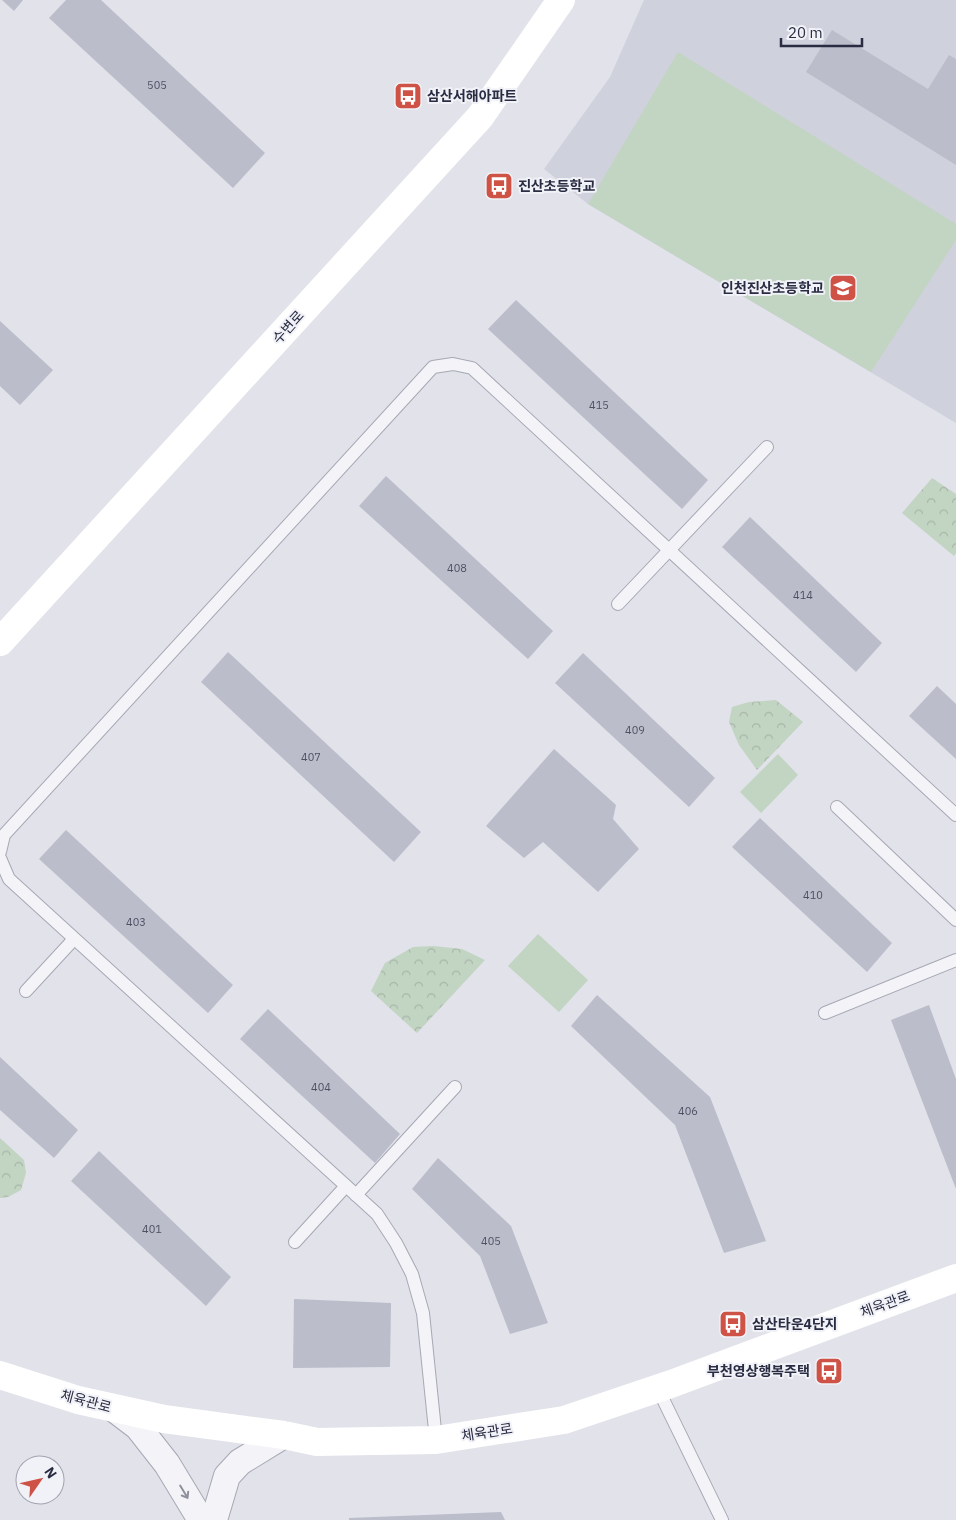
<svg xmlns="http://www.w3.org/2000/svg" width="956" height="1520" viewBox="0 0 956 1520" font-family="'IBM Plex Sans','Noto Sans KR',sans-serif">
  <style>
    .built { fill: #cfd1dc }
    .grass { fill: #c2d4c2 }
    .forest { fill: url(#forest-crowns) }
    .building { fill: #bbbdca }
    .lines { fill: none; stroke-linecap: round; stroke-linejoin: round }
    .lane-casing { stroke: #a6a8b4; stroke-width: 14 }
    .street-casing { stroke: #a6a8b4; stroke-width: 28 }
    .lane { stroke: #f4f4f8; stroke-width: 12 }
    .street { stroke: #f4f4f8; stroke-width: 26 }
    .secondary { stroke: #fff; stroke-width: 28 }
    .oneway { stroke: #8e909d }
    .labels { text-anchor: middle; stroke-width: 4; stroke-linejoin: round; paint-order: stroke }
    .number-label { font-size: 11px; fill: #4e5064 }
    .poi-label { font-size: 14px; font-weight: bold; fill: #292c42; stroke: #f1f2f7; text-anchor: start }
    .street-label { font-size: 14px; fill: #292c42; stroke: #f1f2f7 }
  </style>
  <defs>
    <pattern id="forest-crowns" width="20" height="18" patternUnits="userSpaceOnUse" patternTransform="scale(1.25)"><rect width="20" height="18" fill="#c2d4c2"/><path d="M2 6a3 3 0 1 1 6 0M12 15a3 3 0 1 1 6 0" fill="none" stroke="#a7b6a8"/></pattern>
  </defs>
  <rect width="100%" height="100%" fill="#e1e2ea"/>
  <polygon class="built" points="644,0 956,0 956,423 588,204 544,169 610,77"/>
  <g class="grass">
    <polygon points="678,52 956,224 956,240 871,372 588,204"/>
    <polygon points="778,754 798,775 761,813 740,792"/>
    <polygon points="538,934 588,980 559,1012 508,966"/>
  </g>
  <g class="forest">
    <polygon points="932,478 956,494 956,553 954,556 902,513"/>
    <polygon points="776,700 803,722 757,770 739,745 729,722 732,707 749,702"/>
    <polygon points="433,946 462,949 485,960 417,1033 371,991 385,963 413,947"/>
    <polygon points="0,1138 24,1160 26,1173 21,1190 8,1197 0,1198"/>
  </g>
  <g class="building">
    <polygon points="2,0 23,0 14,11"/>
    <polygon points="66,0 101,0 265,153 233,188 49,18"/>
    <polygon points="832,30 928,89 949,55 956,59 956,165 806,72"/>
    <polygon points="516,300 708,480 682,509 488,329"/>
    <polygon points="0,321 53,370 20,405 0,386"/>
    <polygon points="386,476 553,631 528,659 359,506"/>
    <polygon points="750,517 882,643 856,672 722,547"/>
    <polygon points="228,652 421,832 394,862 201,682"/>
    <polygon points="583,653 715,778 689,807 555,683"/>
    <polygon points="937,686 956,704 956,759 909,716"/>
    <polygon points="554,749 616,805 613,819 639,849 598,892 543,842 524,858 486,826"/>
    <polygon points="760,818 892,943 867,972 732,847"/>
    <polygon points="66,830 233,985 208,1013 39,859"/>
    <polygon points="597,995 710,1097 766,1241 724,1253 675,1125 571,1026"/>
    <polygon points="929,1005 956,1079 956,1189 891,1020"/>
    <polygon points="268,1009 400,1134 375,1163 240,1039"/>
    <polygon points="0,1057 78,1130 54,1158 0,1110"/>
    <polygon points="99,1151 231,1277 206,1306 71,1181"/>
    <polygon points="438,1158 511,1226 548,1323 510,1334 480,1256 412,1189"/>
    <polygon points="294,1299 391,1303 390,1367 293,1368"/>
    <polygon points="501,1512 505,1520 349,1520 349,1518"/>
  </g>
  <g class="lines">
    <defs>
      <g id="lane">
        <polyline points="618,604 767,447"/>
        <polyline points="837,807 956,920"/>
        <polyline points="0,852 4,835 433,367 453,364 472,368 956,815"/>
        <polyline points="0,858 9,879 377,1214 396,1243 412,1274 423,1313 436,1440"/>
        <polyline points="26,991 74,939"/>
        <polyline points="825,1013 956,960"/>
        <polyline points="356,1195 455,1087"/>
        <polyline points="295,1242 346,1186"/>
        <polyline points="658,1389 722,1520"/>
      </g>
      <g id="street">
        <polyline points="113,1408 138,1427 167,1464 201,1520"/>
        <polyline points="214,1520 227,1476 240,1462 284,1435"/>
      </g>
    </defs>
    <use href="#lane" class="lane-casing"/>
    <use href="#street" class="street-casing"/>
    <use href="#lane" class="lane"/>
    <use href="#street" class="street"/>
    <g class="secondary">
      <polyline points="0,642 480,117 561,0"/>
      <polyline points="0,1375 78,1400 164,1419 284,1435 317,1442 436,1440 564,1420 671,1384 956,1278"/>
    </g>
  </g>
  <defs><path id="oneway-shaft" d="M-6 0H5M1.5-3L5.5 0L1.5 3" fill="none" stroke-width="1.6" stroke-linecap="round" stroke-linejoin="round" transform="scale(1.25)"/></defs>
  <use class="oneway" href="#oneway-shaft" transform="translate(184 1492) rotate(59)"/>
  <defs>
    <symbol id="bus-square" viewBox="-11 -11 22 22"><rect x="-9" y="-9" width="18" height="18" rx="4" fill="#cf5246" stroke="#f1f2f7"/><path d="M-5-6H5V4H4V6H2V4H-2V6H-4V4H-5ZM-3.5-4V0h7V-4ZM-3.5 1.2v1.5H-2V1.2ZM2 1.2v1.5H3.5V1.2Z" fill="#fff"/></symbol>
    <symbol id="school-square" viewBox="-11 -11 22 22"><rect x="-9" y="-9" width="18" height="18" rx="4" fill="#cf5246" stroke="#f1f2f7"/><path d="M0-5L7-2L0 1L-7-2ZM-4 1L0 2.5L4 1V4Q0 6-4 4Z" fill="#fff"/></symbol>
  </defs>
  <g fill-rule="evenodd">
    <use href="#bus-square" x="392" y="80" width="32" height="32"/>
    <use href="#bus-square" x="483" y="170" width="32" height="32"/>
    <use href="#school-square" x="827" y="272" width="32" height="32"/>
    <use href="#bus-square" x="717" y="1308" width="32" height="32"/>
    <use href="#bus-square" x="813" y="1355" width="32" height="32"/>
  </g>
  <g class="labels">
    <g class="number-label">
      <text x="157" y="89">505</text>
      <text x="599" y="409">415</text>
      <text x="457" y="572">408</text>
      <text x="803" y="599">414</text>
      <text x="635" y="734">409</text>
      <text x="311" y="761">407</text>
      <text x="813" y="899">410</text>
      <text x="136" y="926">403</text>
      <text x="321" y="1091">404</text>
      <text x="688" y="1115">406</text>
      <text x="152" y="1233">401</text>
      <text x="491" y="1245">405</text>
    </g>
    <g class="poi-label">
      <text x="427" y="101">삼산서해아파트</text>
      <text x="518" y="191">진산초등학교</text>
      <text x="824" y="293" text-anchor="end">인천진산초등학교</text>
      <text x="752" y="1329">삼산타운4단지</text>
      <text x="810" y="1376" text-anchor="end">부천영상행복주택</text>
    </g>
    <g class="street-label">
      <text transform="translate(288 327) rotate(-48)" y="5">수변로</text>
      <text transform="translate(885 1304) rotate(-20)" y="5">체육관로</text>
      <text transform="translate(86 1401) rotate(15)" y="5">체육관로</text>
      <text transform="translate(487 1432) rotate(-9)" y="5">체육관로</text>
    </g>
  </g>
  <g transform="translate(40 1480) rotate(56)"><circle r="24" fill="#f1f2f7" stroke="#a1a3af"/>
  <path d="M0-4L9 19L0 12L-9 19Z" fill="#cf5246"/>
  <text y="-8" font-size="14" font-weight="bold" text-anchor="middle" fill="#292c42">N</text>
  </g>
  <path d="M781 38v8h81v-8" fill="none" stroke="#292c42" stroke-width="2.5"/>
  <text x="788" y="38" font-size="15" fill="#292c42" stroke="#f1f2f7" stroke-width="4" paint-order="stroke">20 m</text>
</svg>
